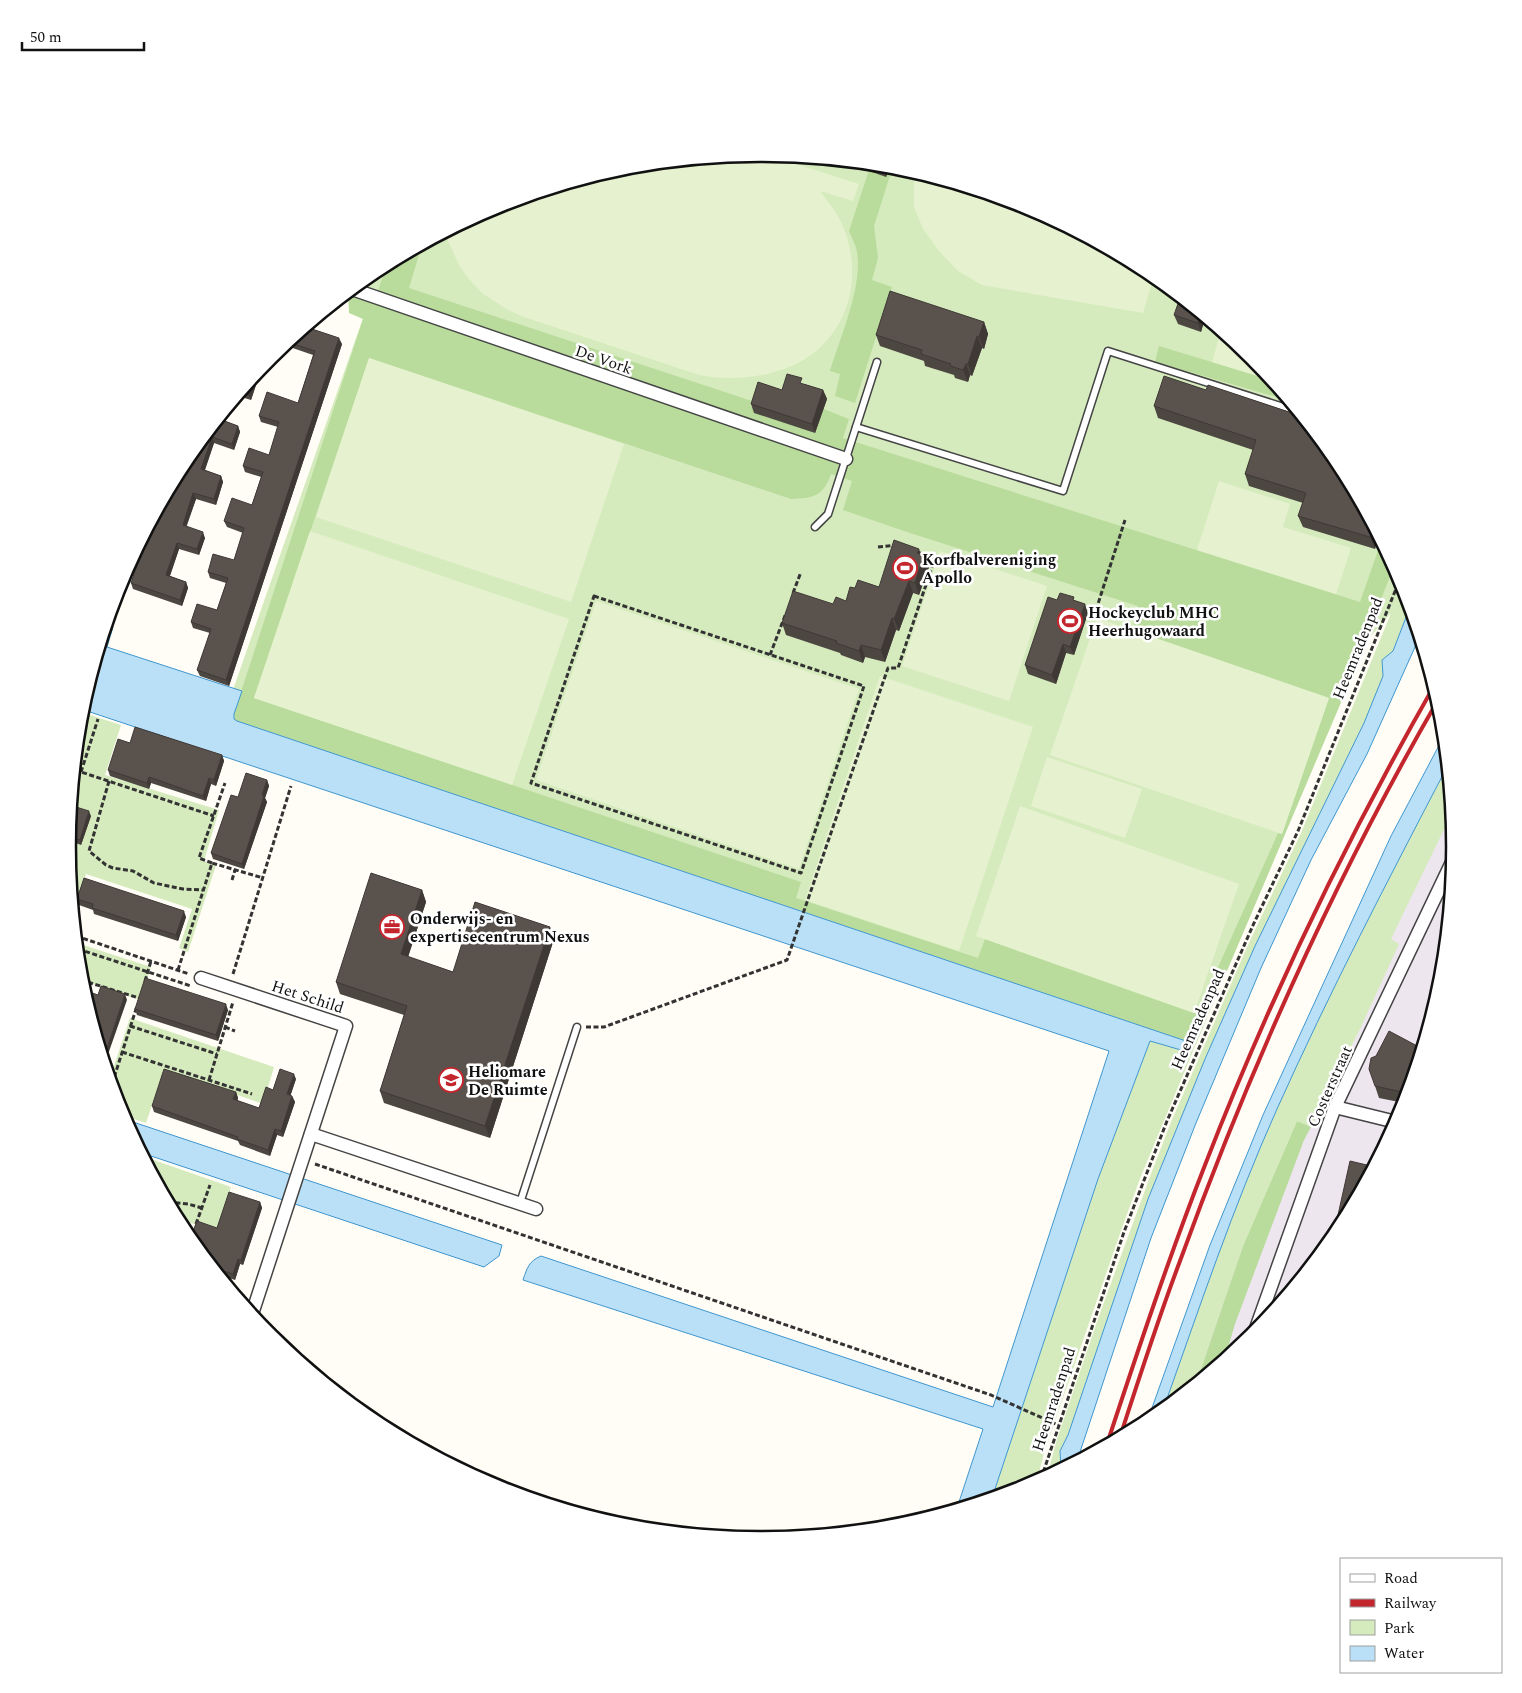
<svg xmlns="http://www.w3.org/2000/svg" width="1522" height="1693" viewBox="0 0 1522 1693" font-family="Spectral,serif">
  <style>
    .industrial { fill: #eee6ef }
    .green { fill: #d5ebbd }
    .forest { fill: #b9dc9c; fill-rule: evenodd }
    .pitch { fill: #e6f2cf }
    .water { fill: #b9e0f7; stroke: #3f96cf }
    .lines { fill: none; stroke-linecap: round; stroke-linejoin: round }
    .lane-casing { stroke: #444; stroke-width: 9 }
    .street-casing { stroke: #444; stroke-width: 15 }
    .path { stroke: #333; stroke-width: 3; stroke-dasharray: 5 2.5; stroke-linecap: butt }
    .lane { stroke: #fff; stroke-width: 6 }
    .street { stroke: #fff; stroke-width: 12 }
    .rail { stroke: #c4262e; stroke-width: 4 }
    .wall { fill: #4d4742 }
    .shaded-wall { fill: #3f3936 }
    .building { fill: #5a524d; stroke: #3f3936 }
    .labels { text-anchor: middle; stroke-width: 5; stroke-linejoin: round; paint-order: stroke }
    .street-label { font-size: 16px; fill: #111; stroke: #fff }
    .poi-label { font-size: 16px; font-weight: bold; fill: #111; stroke: #fff; text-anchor: start }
    .rim { fill: none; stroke: #111; stroke-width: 2.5 }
  </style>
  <rect width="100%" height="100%" fill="#fffdf5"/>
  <polygon class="industrial" points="1448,784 1454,847 1441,982 1402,1112 1337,1232 1251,1337 1181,1394"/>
  <g class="green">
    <polygon points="761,153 897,166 1027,206 1147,270 1252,356 1338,461 1402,581 1410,607 1400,636 1393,652 1382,661 1383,676 1364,723 1255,946 1205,1059 1148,1199 1068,1435 1060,1451 1061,1469 1047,1476 1057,1439 1099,1316 1149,1179 1171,1122 1247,947 1301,833 1391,613 1363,645 1342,700 1193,1043 1196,1044 1141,1176 1122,1228 1044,1453 1037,1481 1026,1487 992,1498 1098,1179 1150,1041 1180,1050 221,724 370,298 350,291 376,270 496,206 626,166"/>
    <polygon points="81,712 121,725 105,775 219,810 204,861 216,865 188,952 179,948 192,909 86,874 74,908 68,846"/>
    <path d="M1447,767l4,48 -60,124 8,5 -38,83 -50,100 -14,-6 -54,125 -46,135 -34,29c36,-101 70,-203 114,-301 52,-116 111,-229 170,-342z"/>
    <polygon points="77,943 151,967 140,1000 81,980"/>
    <polygon points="130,1018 274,1067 263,1104 164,1069 146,1123 122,1115 110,1078"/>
    <polygon points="145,1157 231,1187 217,1232 177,1218"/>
  </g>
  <g class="forest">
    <path d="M871,164l22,2 -19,60 4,32 -6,22 20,7 -37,116 -20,-7 5,-22 -10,-3c10,-33 33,-85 27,-119 -1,-7 -5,-14 -8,-21z"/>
    <path d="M422,245l-13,43 343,113 -2,5 65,20 6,-18 28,11 -6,19 517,164 21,-60 13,24 -52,134 -146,344 -961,-324 -1,-6 4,-13 125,-382 -14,-6 -1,-21 11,-8 19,7 9,-27zM369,358l422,141c22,-1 32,-2 40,-25l21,7 -9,29 64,22 231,74 -5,24 196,68 -47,136 -4,-1 -79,177 -5,3 -209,-74 -7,19 -182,-60 5,-16 -547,-184z"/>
    <polygon points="1159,346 1271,380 1287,400 1155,362"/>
    <polygon points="1297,1121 1311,1127 1304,1140 1235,1324 1225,1358 1197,1381 1243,1246"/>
  </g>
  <g class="pitch">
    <path d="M761,153l98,31 -6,17 -33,-10c7,10 16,20 21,31 26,55 6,122 -52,145 -27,11 -61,14 -90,8l-175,-58 -16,-7 -26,-17 -14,-15 -9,-13 -14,-31 51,-28 130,-40z"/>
    <polygon points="914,172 1027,206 1147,270 1154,276 1143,313 982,285 958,271 939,251 923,229 914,207"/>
    <polygon points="1221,331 1252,356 1271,380 1212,362"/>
    <polygon points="369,358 624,444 571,602 316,517"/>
    <polygon points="1219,481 1290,504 1283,527 1351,548 1336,594 1197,550"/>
    <polygon points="310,531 569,619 512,785 254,698"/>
    <polygon points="940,551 1047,586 1009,701 902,666"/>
    <polygon points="596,601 859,689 799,869 536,780"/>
    <polygon points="1097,618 1329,698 1282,834 1050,755"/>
    <polygon points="880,676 1033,727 959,951 805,900"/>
    <polygon points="1047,757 1142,789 1125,838 1031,806"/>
    <polygon points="1020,806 1239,884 1194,1013 976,936"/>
  </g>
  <g class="water">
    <polygon points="1410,607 1418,636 1415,647 1367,754 1311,860 1261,968 1196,1123 1151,1238 1080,1452 1082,1457 1061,1469 1060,1451 1068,1435 1148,1199 1205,1059 1255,946 1364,723 1383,676 1382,660 1393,651"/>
    <path d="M107,625l6,2 -6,20 135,44 -8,23v5l3,2 949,320 -2,8 -3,1 -31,-9 -52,138 -106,319 -35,10 26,-79 -460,-149c4,-12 6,-19 18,-24l452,151 116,-356 -1028,-342z"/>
    <path d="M1444,736l3,31c-59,113 -118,226 -170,342 -44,98 -78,200 -114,301l-16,12 63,-177 53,-130 128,-279z"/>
    <polygon points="124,1119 502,1245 499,1256 484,1267 142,1153"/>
  </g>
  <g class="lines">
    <defs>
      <g id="lane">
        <polyline points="856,427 1063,491 1108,351 1296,411"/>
        <polyline points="815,527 828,514 877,362"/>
        <polyline points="520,1203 577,1027"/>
      </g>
      <g id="street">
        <polyline points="352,289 846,459"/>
        <polyline points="201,978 346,1026 252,1314"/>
        <polyline points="1335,1107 1396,1122"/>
        <polyline points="311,1134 536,1209"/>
        <polyline points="1254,1334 1335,1107 1453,860"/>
      </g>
    </defs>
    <use href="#lane" class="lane-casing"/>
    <use href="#street" class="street-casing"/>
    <g class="path">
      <polyline points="878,547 897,545"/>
      <polyline points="793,593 801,572"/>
      <polygon points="594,596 864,686 801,873 531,783"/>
      <polyline points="1096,610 1125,520"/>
      <polyline points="770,655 786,613"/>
      <polyline points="75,770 214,816"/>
      <polyline points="81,772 98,719"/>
      <polyline points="109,781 89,851 106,865 113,868 133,871 154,883 183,889 203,890"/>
      <polyline points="212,863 199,858 225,783"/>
      <polyline points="232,880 235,870"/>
      <polyline points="76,936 189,974"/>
      <polyline points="78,949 191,986"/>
      <polyline points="178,970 212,863 263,878"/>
      <polyline points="233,974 291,786"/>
      <polyline points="81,980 139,998"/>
      <polyline points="145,981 151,961"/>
      <polyline points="130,1026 217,1054"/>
      <polyline points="225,1027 235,1031"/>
      <polyline points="586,1027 604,1027 787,960 888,668 898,668 935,558 917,552"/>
      <polyline points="122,1052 252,1094"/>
      <polyline points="209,1080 233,1002"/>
      <polyline points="112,1084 137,1006"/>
      <polyline points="315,1164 991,1395 1058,1425"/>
      <polyline points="168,1202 188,1204 202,1208"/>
      <polyline points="196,1224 210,1185"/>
      <polyline points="234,1292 244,1296"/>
      <polyline points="1041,1479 1124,1232 1167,1121 1254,923 1298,831 1400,579"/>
    </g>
    <use href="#lane" class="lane"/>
    <use href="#street" class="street"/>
    <g class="rail">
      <path d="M1120,1437c19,-59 38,-118 60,-176 70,-193 155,-383 258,-561"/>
      <path d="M1107,1444c31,-94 62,-187 98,-279 64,-165 141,-325 229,-479"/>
    </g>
  </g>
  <g class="wall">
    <polygon points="871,164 890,166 886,177 872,172 870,166"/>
    <polygon points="1174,315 1205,318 1201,332 1178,324"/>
    <polygon points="984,322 988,334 984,349 982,348 972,376 970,375 968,382 955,378 954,375 925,366 924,361 880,346 876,335"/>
    <polygon points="306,327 342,344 229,686 200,676 197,670 210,633 193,628 191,622 217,610 226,583 210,578 208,572 234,560 243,533 227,527 224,521 252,505 261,477 245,472 243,466 269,455 278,427 261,422 259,416 298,403 313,355 284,345"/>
    <polygon points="254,376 257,382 251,400 238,396"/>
    <polygon points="804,384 823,390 827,399 815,433 754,413 751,404 782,390"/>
    <polygon points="1206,390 1378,538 1375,549 1303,527 1298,516 1303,503 1249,486 1245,474 1253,450 1158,418 1154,406"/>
    <polygon points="224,413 221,420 238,426 240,432 234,450 214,443 205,470 221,476 223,482 216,505 196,499 186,526 205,538 199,555 179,549 170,576 186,582 188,588 182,606 133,589 131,583 185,461"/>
    <polygon points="921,554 929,567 919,595 913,593 899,631 896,630 885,662 865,657 863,663 841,655 840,653 786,635 782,623 833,604 846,601 879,587"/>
    <polygon points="1057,600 1076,601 1088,613 1074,655 1066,653 1056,684 1028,674 1025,665"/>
    <polygon points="130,743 222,755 224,761 216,786 211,784 206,801 151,783 149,789 110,776 108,770"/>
    <polygon points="267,780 269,786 265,798 267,802 244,869 213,859 211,853 238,797"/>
    <polygon points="91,816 81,845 68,840 70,818 72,819"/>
    <polygon points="422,890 426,902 408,957 453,972 554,939 490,1138 384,1103 380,1091 404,1015 340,994 336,982"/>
    <polygon points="77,899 186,917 178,941 94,914 93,910 79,905"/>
    <polygon points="135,1009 228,1010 218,1041 137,1015"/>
    <polygon points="1421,1048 1404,1103 1379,1098 1375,1086"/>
    <polygon points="296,1079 290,1096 292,1096 295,1102 283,1137 277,1135 270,1156 240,1145 238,1141 154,1112 152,1106 236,1092 238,1098 237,1101 259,1108 273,1090"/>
    <polygon points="260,1202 262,1208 243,1265 240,1264 235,1280 220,1275 184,1232 217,1228"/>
  </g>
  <g class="shaded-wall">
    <polygon points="886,165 890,166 886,177 884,171"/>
    <polygon points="1200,314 1205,318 1201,332 1198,323"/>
    <polygon points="984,322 988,334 984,349 979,337"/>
    <polygon points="977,336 982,348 972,376 968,364"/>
    <polygon points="339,338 342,344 229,686 226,680"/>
    <polygon points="966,364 970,375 968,382 963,370"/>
    <polygon points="254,376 257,382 251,400 248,394"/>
    <polygon points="823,390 827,399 815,433 812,424"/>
    <polygon points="224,413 220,425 218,420"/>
    <polygon points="238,426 240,432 234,450 232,444"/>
    <polygon points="212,437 214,443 203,475 201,469"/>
    <polygon points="221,476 223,482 216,505 214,499"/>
    <polygon points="193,493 196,499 185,531 183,525"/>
    <polygon points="1373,528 1378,538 1375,549 1370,537"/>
    <polygon points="203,532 205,538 199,555 197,549"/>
    <polygon points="177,543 179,549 168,581 166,575"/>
    <polygon points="919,549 923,560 924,555 929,567 919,595 915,583 917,553"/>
    <polygon points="909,581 913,593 899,631 894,619"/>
    <polygon points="186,582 188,588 182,606 180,600"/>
    <polygon points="1085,604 1088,613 1074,655 1070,647"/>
    <polygon points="892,618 896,630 885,662 881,650"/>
    <polygon points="1063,644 1066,653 1056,684 1052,675"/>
    <polygon points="861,645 865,657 863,663 859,651"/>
    <polygon points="222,755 224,761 216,786 214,780"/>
    <polygon points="149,777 151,783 149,789 147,783"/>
    <polygon points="209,778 211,784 206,801 203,796"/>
    <polygon points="267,780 269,786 265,798 267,802 244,869 242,864"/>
    <polygon points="89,811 91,816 81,845 80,840"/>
    <polygon points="422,890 426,902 405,966 401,954"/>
    <polygon points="184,911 186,917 178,941 176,935"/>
    <polygon points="550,927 554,939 490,1138 485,1126"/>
    <polygon points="125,994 127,1000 105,1063 104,1057"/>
    <polygon points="226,1004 228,1010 218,1041 216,1035"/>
    <polygon points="294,1074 296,1079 289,1100 287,1094"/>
    <polygon points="236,1092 238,1098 236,1105 233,1099"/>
    <polygon points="292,1096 295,1102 283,1137 281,1131"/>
    <polygon points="275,1129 277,1135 270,1156 268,1150"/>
    <polygon points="260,1202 262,1208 243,1265 241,1260"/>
    <polygon points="238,1259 240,1264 235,1280 233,1274"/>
  </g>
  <g class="building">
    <polygon points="871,164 886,165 884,171 870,166"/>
    <polygon points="890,291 984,322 979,337 977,336 968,364 966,364 963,370 950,366 951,364 921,354 922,350 876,335"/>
    <polygon points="1180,298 1200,314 1198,323 1174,315"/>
    <polygon points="306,327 339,338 226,680 197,670 211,629 191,622 197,604 217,610 228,578 208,572 213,554 234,560 244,528 224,521 232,498 252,505 263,472 243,466 249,448 269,455 279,422 259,416 267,392 298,403 315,351 288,342"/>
    <polygon points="787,374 802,378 800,383 823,390 812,424 751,404 758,382 782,390"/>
    <polygon points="254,376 248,394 242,391"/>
    <polygon points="1164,376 1206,390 1208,385 1301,416 1338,461 1373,528 1370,537 1298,516 1306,493 1245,474 1256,440 1154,406"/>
    <polygon points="219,419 238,426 232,444 212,437 201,469 221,476 214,499 193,493 183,525 203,532 197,549 177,543 166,575 186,582 180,600 131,583 151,524 185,461"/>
    <polygon points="894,540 919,549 917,553 924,555 915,583 909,581 894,619 892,618 881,650 861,645 859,651 836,643 837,641 782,623 793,591 833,604 836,597 846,601 850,587 855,588 858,580 879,587"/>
    <polygon points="1060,593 1074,597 1073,600 1085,604 1070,647 1063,644 1052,675 1025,665 1048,597 1057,600"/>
    <polygon points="135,727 222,755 214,780 209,778 203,796 149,777 147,783 108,770 118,739 130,743"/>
    <polygon points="246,773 267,780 262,795 264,796 242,864 211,853 231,795 238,797"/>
    <polygon points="76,807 89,811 80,840 68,836 70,818 72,819"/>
    <polygon points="371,873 422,890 401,954 453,972 475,902 550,927 485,1126 380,1091 407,1006 336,982"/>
    <polygon points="84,878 184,911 176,935 92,908 93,904 77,899"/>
    <polygon points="145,978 226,1004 216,1035 135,1009"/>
    <polygon points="101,986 125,994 104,1057 84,991 84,990 98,995"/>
    <polygon points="1389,1031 1421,1048 1407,1093 1375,1086 1369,1069 1371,1058 1376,1056"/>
    <polygon points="164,1069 236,1092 233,1099 259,1108 266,1087 273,1090 280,1069 294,1074 287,1094 292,1096 281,1131 275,1129 268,1150 237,1139 238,1137 152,1106"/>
    <polygon points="1373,1155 1378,1156 1337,1232 1327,1245 1330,1232 1334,1233 1350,1161 1371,1166"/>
    <polygon points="229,1192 260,1202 241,1260 238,1259 233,1274 214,1268 201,1252 202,1248 197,1247 184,1232 182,1227 193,1231 197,1221 217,1228"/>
  </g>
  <defs>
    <symbol id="stadium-ring" viewBox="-11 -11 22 22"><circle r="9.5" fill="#fff" stroke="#c4262e" stroke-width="1.5"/><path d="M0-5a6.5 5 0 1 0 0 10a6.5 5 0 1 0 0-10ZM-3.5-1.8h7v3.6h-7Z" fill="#c4262e"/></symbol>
    <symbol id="office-ring" viewBox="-11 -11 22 22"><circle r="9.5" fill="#fff" stroke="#c4262e" stroke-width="1.5"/><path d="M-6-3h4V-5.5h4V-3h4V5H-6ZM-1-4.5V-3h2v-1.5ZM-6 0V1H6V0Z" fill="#c4262e"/></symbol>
    <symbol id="school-ring" viewBox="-11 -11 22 22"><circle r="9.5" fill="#fff" stroke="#c4262e" stroke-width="1.5"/><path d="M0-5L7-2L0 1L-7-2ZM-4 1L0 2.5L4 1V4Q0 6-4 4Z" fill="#c4262e"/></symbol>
  </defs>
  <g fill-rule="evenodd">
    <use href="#stadium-ring" x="891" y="554" width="28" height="28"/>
    <use href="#stadium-ring" x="1056" y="607" width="28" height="28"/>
    <use href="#office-ring" x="378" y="913" width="28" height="28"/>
    <use href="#school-ring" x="437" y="1066" width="28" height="28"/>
  </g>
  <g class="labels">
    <g class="street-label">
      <text transform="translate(604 359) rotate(19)" y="6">De Vork</text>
      <text transform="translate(1357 648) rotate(-68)" y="6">Heemradenpad</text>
      <text transform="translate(308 996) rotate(18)" y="6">Het Schild</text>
      <text transform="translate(1197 1019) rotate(-66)" y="6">Heemradenpad</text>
      <text transform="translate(1329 1086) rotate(-66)" y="6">Costerstraat</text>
      <text transform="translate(1053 1399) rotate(-72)" y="6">Heemradenpad</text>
    </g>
    <g class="poi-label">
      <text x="922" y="565">Korfbalvereniging<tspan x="922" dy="18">Apollo</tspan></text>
      <text x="1088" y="618">Hockeyclub MHC<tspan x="1088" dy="18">Heerhugowaard</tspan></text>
      <text x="410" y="924">Onderwijs- en<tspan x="410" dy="18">expertisecentrum Nexus</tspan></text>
      <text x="468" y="1077">Heliomare<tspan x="468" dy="18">De Ruimte</tspan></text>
    </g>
  </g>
  <path d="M0 0H1522V1693H0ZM760 162H762A684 684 0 0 1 1446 846V847A684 684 0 0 1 762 1531H760A684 684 0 0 1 76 847V846A684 684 0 0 1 760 162Z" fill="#fff" fill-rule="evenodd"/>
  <path class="rim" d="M760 162H762A684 684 0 0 1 1446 846V847A684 684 0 0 1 762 1531H760A684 684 0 0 1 76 847V846A684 684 0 0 1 760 162Z"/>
  <rect x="1340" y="1558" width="162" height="115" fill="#ffffff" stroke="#a0a0a0"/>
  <rect x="1350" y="1574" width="25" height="8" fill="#ffffff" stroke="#a0a0a0"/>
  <text x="1384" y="1583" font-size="15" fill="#111111">Road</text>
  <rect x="1350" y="1599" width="25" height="8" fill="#c4262e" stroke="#a0a0a0"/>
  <text x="1384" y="1608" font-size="15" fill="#111111">Railway</text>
  <rect x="1350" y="1620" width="25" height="15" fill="#d5ebbd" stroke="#a0a0a0"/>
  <text x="1384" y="1633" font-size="15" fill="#111111">Park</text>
  <rect x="1350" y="1646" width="25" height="15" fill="#b9e0f7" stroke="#a0a0a0"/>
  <text x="1384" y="1658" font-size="15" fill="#111111">Water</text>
  <path d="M22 42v8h122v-8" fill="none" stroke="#111111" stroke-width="2.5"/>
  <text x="30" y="42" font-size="15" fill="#111111" stroke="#ffffff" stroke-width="4" paint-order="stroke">50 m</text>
</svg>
